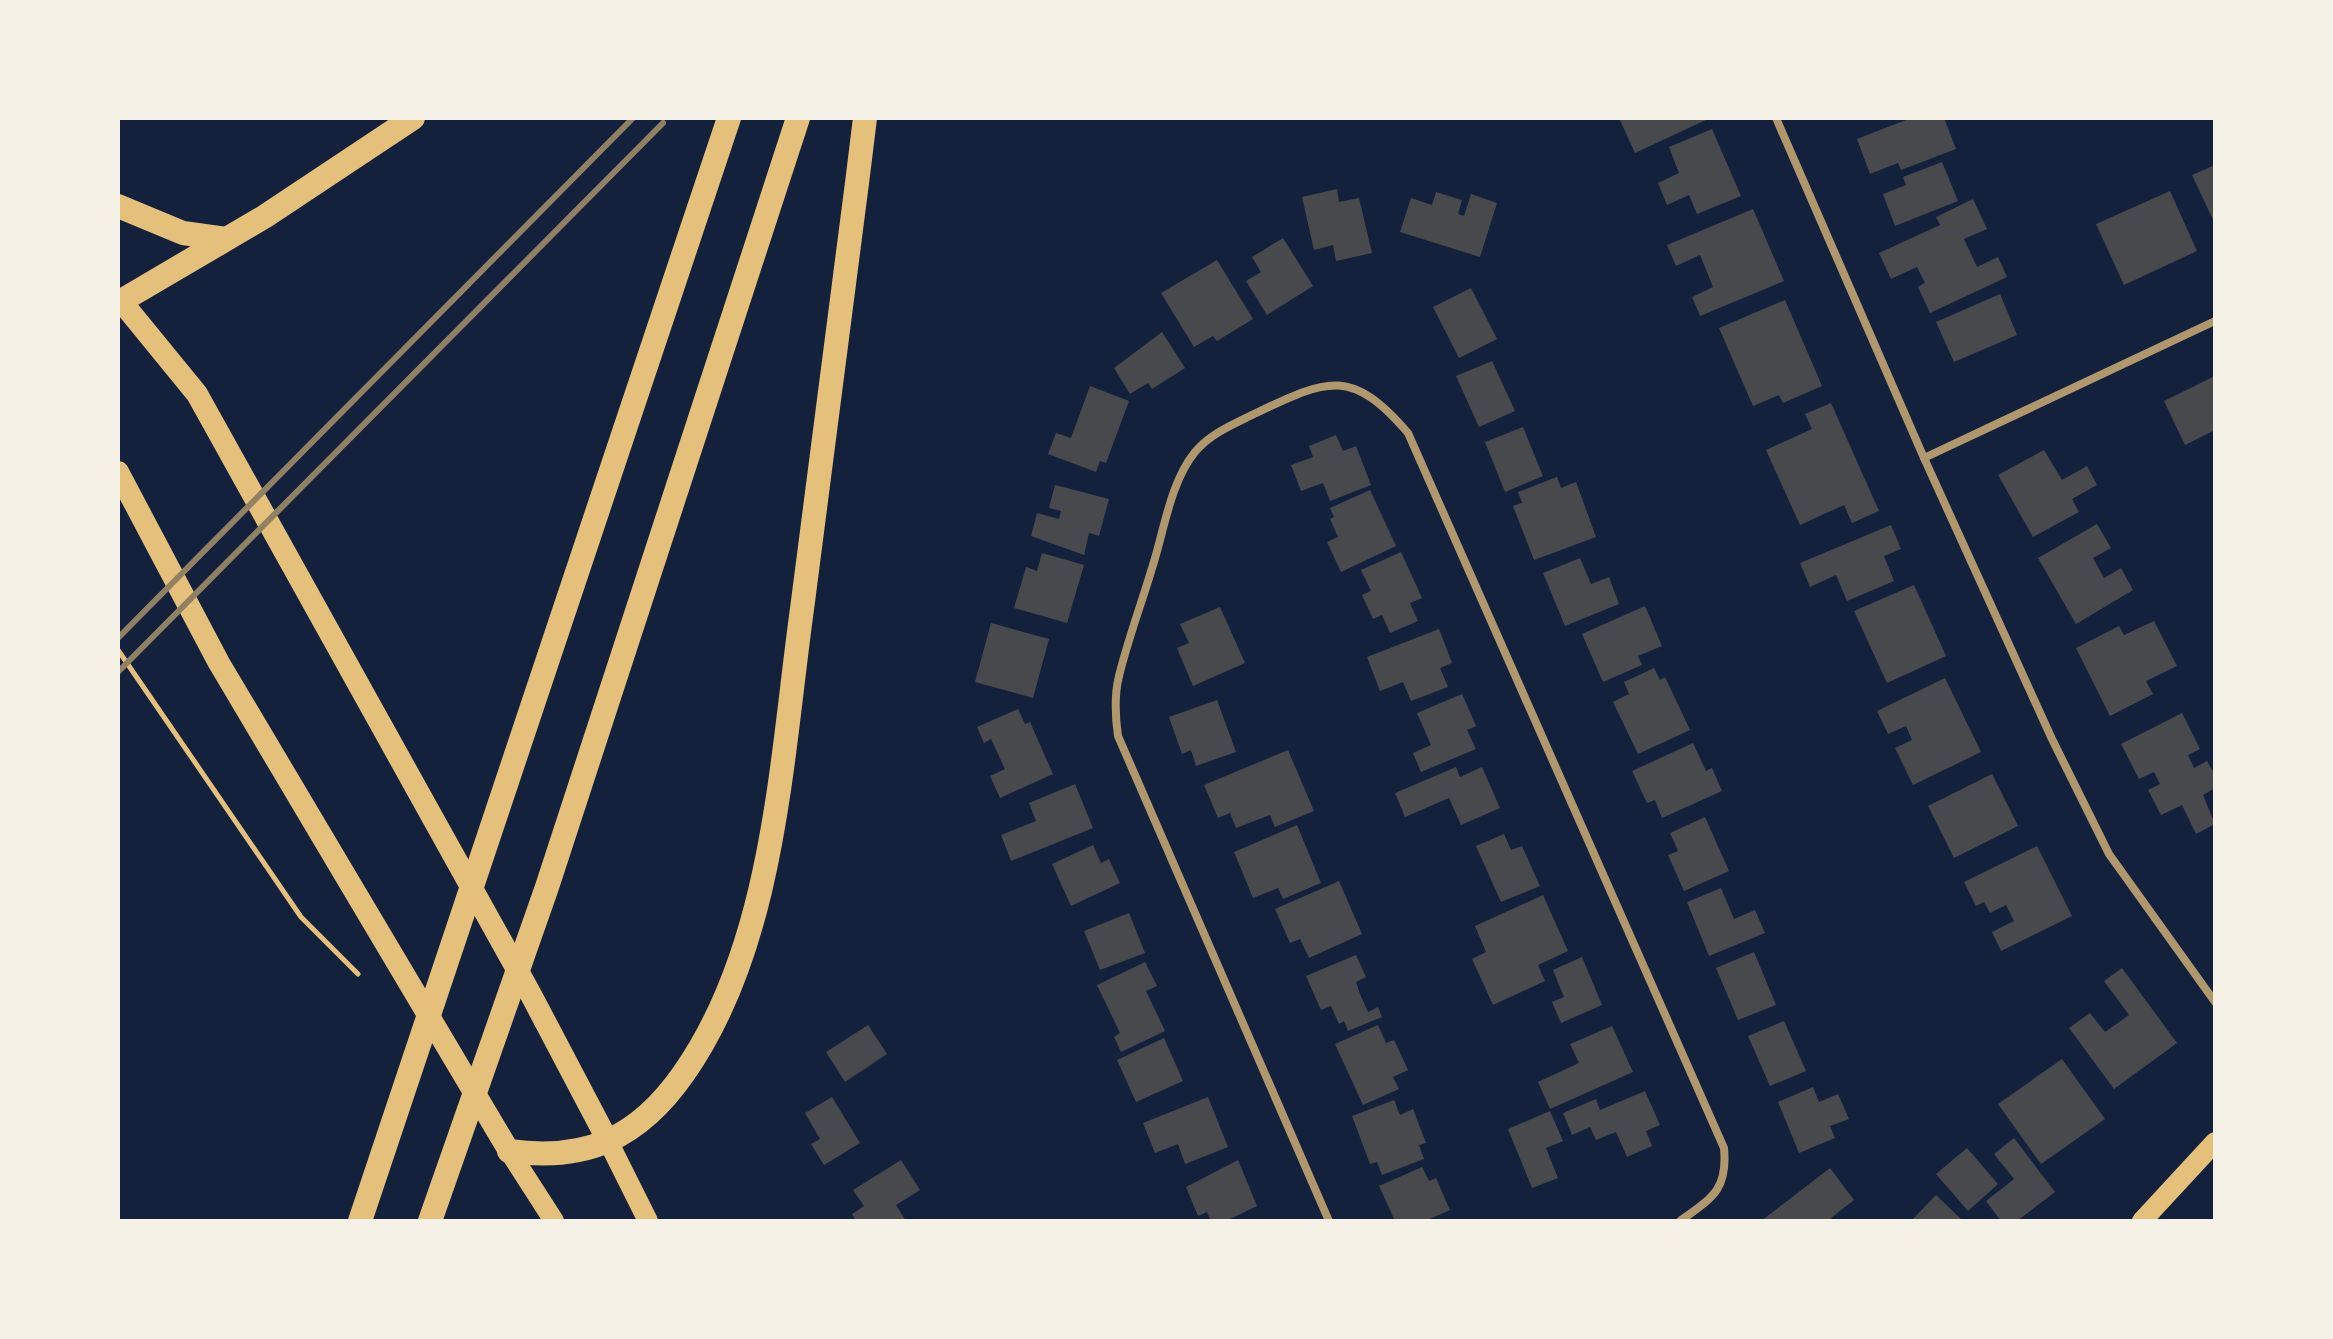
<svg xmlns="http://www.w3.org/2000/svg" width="2333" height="1339" viewBox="0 0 2333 1339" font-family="Montserrat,sans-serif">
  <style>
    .building { fill: #48494c }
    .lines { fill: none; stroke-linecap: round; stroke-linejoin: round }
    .path { stroke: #e5c07b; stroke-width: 5 }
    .minor { stroke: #b1986c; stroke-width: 8 }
    .primary { stroke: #e5c07b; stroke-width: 20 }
    .trunk { stroke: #e5c07b; stroke-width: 22 }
    .motorway { stroke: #e5c07b; stroke-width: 24 }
    .rail { stroke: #918062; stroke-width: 6 }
  </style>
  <rect width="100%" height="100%" fill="#14213d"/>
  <g class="building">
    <polygon points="1619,118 1710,118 1635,153"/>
    <polygon points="1911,118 1944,118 1956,149 1901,170 1898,163 1870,174 1857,139"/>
    <polygon points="1712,129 1741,196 1697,214 1689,195 1667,205 1658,183 1679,173 1669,147"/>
    <polygon points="1942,162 1958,201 1895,226 1883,194 1906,185 1903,177"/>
    <polygon points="2215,165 2215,224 2192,175"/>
    <polygon points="1337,189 1339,202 1359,198 1372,253 1336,261 1333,245 1314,250 1302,197"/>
    <polygon points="2170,191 2197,251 2124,285 2096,224"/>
    <polygon points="1436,192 1462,200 1458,214 1464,216 1471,194 1497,203 1480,257 1400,232 1411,198 1432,205"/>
    <polygon points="1973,199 1987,229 1964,239 1977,267 1998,257 2007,277 1930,313 1918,287 1925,283 1917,267 1891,279 1879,253 1940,225 1936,217"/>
    <polygon points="1753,209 1784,281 1700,316 1692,297 1713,287 1700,255 1676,266 1667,245"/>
    <polygon points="1283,238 1313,286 1267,315 1246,281 1261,272 1252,257"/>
    <polygon points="1217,260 1253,319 1217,341 1213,336 1194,347 1161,293"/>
    <polygon points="1471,288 1497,339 1459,358 1433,307"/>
    <polygon points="2000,294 2017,335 1954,362 1936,322"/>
    <polygon points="1785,300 1822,386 1783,403 1779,395 1753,406 1719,328"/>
    <polygon points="1162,332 1185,368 1152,389 1148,383 1130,394 1114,368"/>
    <polygon points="1492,361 1515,411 1479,427 1456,376"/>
    <polygon points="2215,376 2215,430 2185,445 2164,401"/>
    <polygon points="1090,386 1129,401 1106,463 1100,461 1096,472 1048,454 1056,433 1071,438"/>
    <polygon points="1831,403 1879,511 1852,523 1844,505 1800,525 1766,450 1812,429 1805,414"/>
    <polygon points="1523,427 1543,476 1505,492 1485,442"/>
    <polygon points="1336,435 1343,451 1356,446 1371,485 1330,501 1323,483 1301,491 1291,465 1313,457 1309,446"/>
    <polygon points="2044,450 2062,480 2087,466 2097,485 2072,499 2079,512 2033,537 1998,475"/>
    <polygon points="1557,477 1561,488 1576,482 1596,537 1534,560 1513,506 1522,503 1518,492"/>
    <polygon points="1055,485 1109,499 1099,536 1089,533 1084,555 1031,536 1037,513 1059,519 1061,511 1049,508"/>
    <polygon points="1370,490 1396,546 1341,572 1327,542 1338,537 1330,519 1334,517 1330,508"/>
    <polygon points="2097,524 2111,548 2093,558 2104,578 2121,568 2133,590 2076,624 2038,558"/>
    <polygon points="1891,525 1901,549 1884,556 1894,581 1847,601 1836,575 1810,587 1800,563"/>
    <polygon points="1401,552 1422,598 1410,603 1418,621 1390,633 1382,615 1373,619 1362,595 1371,591 1361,570"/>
    <polygon points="1042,553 1084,565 1067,623 1014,608 1026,567 1037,571"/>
    <polygon points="1580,558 1591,584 1609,577 1619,604 1565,626 1543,573"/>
    <polygon points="1914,585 1946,656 1887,683 1854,611"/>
    <polygon points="1645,606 1662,646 1638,656 1642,665 1603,682 1582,634"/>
    <polygon points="1220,607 1245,663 1193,686 1177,648 1189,643 1180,624"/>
    <polygon points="2154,621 2177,666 2146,681 2153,694 2110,716 2076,648 2119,626 2124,635"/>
    <polygon points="991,623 1049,639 1033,698 975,682"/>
    <polygon points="1439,629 1452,663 1440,668 1448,687 1411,701 1403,682 1380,691 1367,657"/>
    <polygon points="1654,668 1660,680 1665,677 1690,730 1638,754 1613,702 1629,694 1624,682"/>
    <polygon points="1945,678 1981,752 1913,785 1895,748 1912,740 1906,726 1888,734 1877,711"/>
    <polygon points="1462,694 1476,726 1467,730 1476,749 1421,772 1413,753 1431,745 1417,713"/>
    <polygon points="1217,700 1236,752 1196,766 1191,750 1182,754 1169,717"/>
    <polygon points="1018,709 1025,724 1030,722 1053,774 1000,798 990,776 1005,769 991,739 984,743 977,727"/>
    <polygon points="2182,713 2200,749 2188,755 2194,768 2207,761 2215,775 2215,788 2203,795 2215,824 2196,834 2182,805 2161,815 2148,790 2160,784 2154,772 2139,779 2121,744"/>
    <polygon points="1693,743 1706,771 1712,768 1722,791 1662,818 1655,800 1647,803 1632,771"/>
    <polygon points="1288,750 1314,811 1275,827 1270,815 1236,828 1230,813 1218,818 1204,785"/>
    <polygon points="1456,767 1460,777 1482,767 1500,808 1461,825 1449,798 1405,817 1395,793"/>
    <polygon points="1992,774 2018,826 1954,858 1928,806"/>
    <polygon points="1075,784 1093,828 1011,861 1001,835 1036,821 1029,803"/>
    <polygon points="1705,817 1729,871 1684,891 1668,855 1678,851 1670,833"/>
    <polygon points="1297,825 1321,883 1283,899 1278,888 1253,898 1234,852"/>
    <polygon points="1504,834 1511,850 1522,846 1540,886 1501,902 1476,846"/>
    <polygon points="1093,845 1101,863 1109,859 1120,883 1071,906 1052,864"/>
    <polygon points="2037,846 2072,916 2001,951 1992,932 2014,921 2006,905 1990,913 1984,902 1976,906 1964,882"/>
    <polygon points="1339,881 1362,934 1309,958 1300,939 1290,943 1275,909"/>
    <polygon points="1721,888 1734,919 1755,910 1765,933 1709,956 1687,902"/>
    <polygon points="1543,895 1568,951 1538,965 1545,981 1493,1005 1472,959 1486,952 1475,926"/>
    <polygon points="1129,913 1145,953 1100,970 1084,931"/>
    <polygon points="1754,952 1776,1005 1738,1020 1716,968"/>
    <polygon points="1356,955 1366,977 1356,982 1360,994 1368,1012 1378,1007 1382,1017 1348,1031 1344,1021 1339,1024 1331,1006 1321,1010 1306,976"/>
    <polygon points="1582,957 1602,1005 1561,1023 1552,1002 1564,997 1553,970"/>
    <polygon points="1145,962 1157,986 1146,991 1165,1031 1121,1052 1114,1037 1120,1033 1097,985"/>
    <polygon points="2122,968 2177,1043 2114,1089 2069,1028 2090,1013 2105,1032 2129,1015 2104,981"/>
    <polygon points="1784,1021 1806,1071 1770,1086 1748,1036"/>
    <polygon points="868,1025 887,1054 845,1082 826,1052"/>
    <polygon points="1378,1025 1386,1043 1394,1040 1408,1070 1393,1077 1399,1089 1363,1105 1335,1044"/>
    <polygon points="1612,1026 1633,1072 1550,1109 1538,1082 1579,1063 1570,1044"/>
    <polygon points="1164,1038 1183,1081 1136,1102 1117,1060"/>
    <polygon points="2062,1059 2105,1119 2041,1164 1998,1104"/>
    <polygon points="1813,1087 1819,1102 1838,1094 1849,1119 1830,1126 1835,1138 1799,1153 1778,1102"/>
    <polygon points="1645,1091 1660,1125 1646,1131 1652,1146 1627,1157 1616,1132 1596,1140 1590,1127 1572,1135 1563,1113 1596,1099 1600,1110"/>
    <polygon points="832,1097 860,1143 824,1165 811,1144 820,1139 805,1113"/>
    <polygon points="1208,1097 1228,1147 1185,1164 1178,1144 1155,1153 1143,1123"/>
    <polygon points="1394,1100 1400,1115 1413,1109 1426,1143 1419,1145 1424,1159 1382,1175 1377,1162 1370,1164 1352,1116"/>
    <polygon points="1550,1111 1563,1141 1546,1148 1558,1178 1532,1188 1508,1129"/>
    <polygon points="2014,1138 2055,1192 2017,1221 2001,1221 1986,1201 2014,1179 1994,1154"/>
    <polygon points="1967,1148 1998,1184 1968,1211 1936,1174"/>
    <polygon points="901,1160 920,1190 896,1205 906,1221 856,1221 852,1214 864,1206 853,1190"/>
    <polygon points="1238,1160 1257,1206 1226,1221 1211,1221 1207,1212 1198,1216 1186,1187"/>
    <polygon points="1422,1167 1429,1181 1436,1178 1450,1210 1425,1221 1395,1221 1379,1186"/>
    <polygon points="1830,1168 1854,1200 1831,1218 1834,1221 1761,1221"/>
    <polygon points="1936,1195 1963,1221 1911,1221"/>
  </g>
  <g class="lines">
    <polyline class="path" points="118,650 301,917 358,974"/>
    <g class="minor">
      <polyline points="1776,118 1924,458 2052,739 2109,854 2215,1002"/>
      <polyline points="1924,458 2215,321"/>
      <path d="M1329,1221l-211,-485c-3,-21 -4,-40 1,-60 9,-37 23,-74 34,-111 11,-35 18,-84 42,-113 16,-19 39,-28 61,-39 72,-34 95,-46 152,20l316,715c4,42 -12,50 -44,73"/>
    </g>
    <g class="primary">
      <polyline points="609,1143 648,1221"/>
      <polyline points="509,1151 554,1221"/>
      <polyline points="2142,1221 2215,1142"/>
    </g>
    <g class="trunk">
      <polyline points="121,301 197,394 529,991 609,1143"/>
      <polyline points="118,472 219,663 509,1151"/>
    </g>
    <g class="motorway">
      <polyline points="118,206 183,233 226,239"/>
      <polyline points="121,301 264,217 413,118"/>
      <path d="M509,1151c77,11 130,-13 175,-78 90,-129 97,-312 118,-464 22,-163 43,-327 63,-491"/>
      <polyline points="360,1221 729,118"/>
      <polyline points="430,1221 547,887 798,118"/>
    </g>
    <g class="rail">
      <polyline points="118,638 633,118"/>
      <polyline points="118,672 663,123"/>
    </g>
  </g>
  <rect width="2333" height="1339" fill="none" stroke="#f6f1e7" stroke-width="240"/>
</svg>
